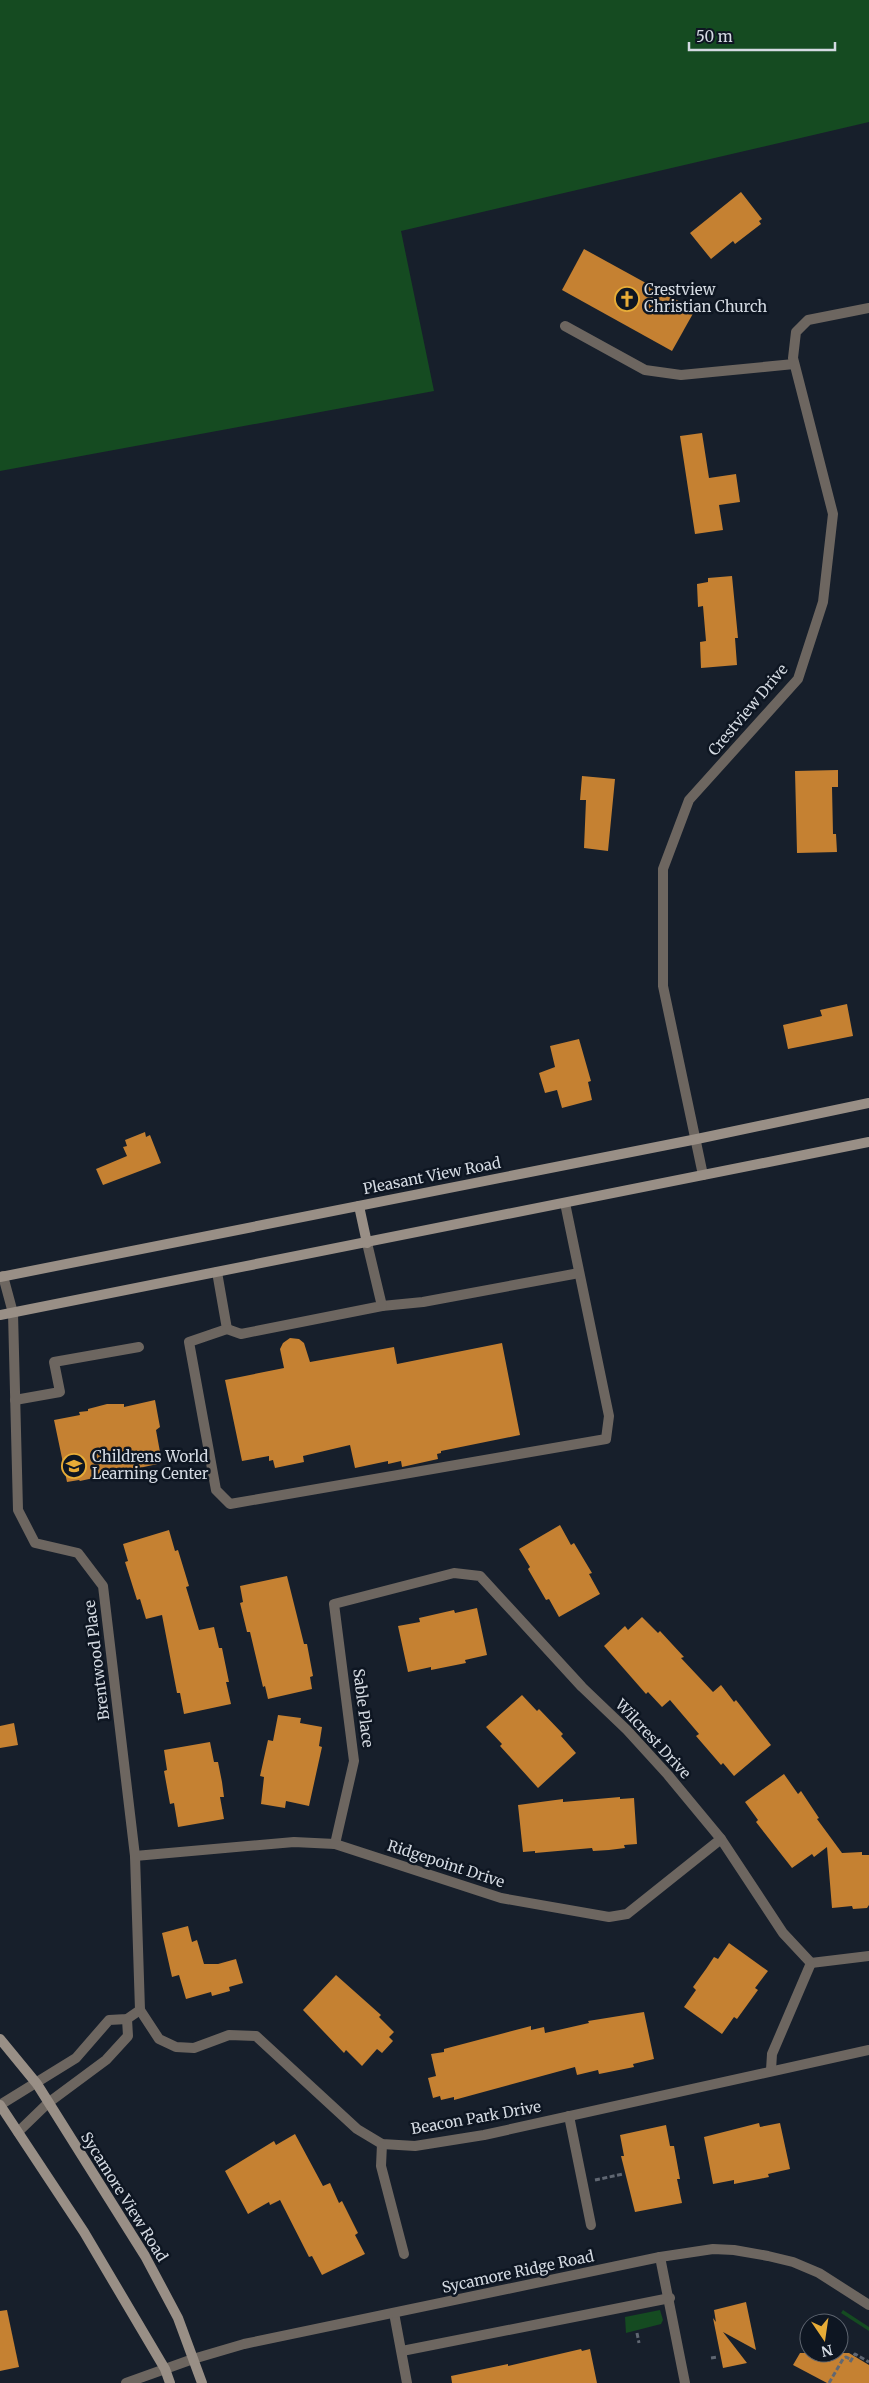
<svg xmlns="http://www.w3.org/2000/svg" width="869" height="2383" viewBox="0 0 869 2383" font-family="Merriweather,serif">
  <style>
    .green { fill: #154b21 }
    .building { fill: #c58132 }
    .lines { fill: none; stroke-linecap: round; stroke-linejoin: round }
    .path { stroke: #606772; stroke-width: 3; stroke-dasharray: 5 2.5; stroke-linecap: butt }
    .lane { stroke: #6d6660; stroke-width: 10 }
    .street { stroke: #6d6660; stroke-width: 10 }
    .secondary { stroke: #998f86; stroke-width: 10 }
    .labels { text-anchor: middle; stroke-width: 5; stroke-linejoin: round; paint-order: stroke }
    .poi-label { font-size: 15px; fill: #d4dae2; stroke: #0e1622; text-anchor: start }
    .street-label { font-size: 15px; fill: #d4dae2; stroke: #0e1622 }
  </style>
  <rect width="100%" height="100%" fill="#171f2b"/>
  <g class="green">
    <polygon points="0,0 869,0 869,122 401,231 434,391 0,471"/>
    <polygon points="660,2310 663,2320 661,2324 626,2333 625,2317"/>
    <polygon points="843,2310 869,2327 869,2331 841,2313"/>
  </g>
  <g class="building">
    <polygon points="741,192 762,219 759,221 761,224 735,244 733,241 711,259 690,233"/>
    <polygon points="584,249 695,310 672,351 562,290"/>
    <polygon points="702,433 709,478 736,474 740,502 719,505 723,530 695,534 680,436"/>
    <polygon points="732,576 738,638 735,638 737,665 701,668 700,642 706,641 703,606 698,607 697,584 708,582 708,578"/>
    <polygon points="838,770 838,787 832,787 833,834 836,834 837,852 797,853 795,771"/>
    <polygon points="582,776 615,779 608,851 584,848 586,800 580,800"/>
    <polygon points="847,1004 853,1036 788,1049 783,1025 822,1016 820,1010"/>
    <polygon points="579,1039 591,1081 588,1082 592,1100 562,1108 557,1090 545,1093 539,1073 555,1067 550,1046"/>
    <polygon points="145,1132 146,1137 150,1135 161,1163 103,1185 96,1169 127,1156 123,1147 127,1146 125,1140"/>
    <polygon points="290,1338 299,1339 304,1343 310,1362 394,1347 397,1364 502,1343 520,1435 441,1451 441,1453 437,1454 438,1459 402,1467 401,1461 388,1464 388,1461 355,1468 350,1445 303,1456 304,1462 275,1468 273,1460 269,1461 269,1456 242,1461 225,1380 284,1368 280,1349 283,1343"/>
    <polygon points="155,1400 160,1427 156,1430 162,1463 80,1481 79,1480 67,1482 54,1420 80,1415 79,1412 88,1411 88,1409 107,1404 124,1404 124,1407"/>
    <polygon points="560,1525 571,1545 574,1543 592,1573 589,1574 600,1594 559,1617 549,1599 546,1600 528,1569 530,1567 519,1549"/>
    <polygon points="169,1530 175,1551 178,1550 189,1586 186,1587 199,1630 214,1627 219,1648 222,1648 229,1682 226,1682 231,1704 184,1714 180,1693 177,1693 162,1615 146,1619 140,1599 137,1600 125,1562 128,1561 123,1544"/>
    <polygon points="287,1576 304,1644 307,1644 313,1676 310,1677 312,1689 268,1699 265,1686 263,1687 250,1632 247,1632 240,1603 243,1602 240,1586"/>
    <polygon points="477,1608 487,1655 465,1660 466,1663 431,1670 431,1667 408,1672 398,1626 420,1622 419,1618 454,1610 455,1613"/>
    <polygon points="642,1617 658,1633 660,1631 684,1657 681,1658 713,1692 721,1685 734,1702 736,1700 771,1745 734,1776 723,1763 721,1765 696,1736 699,1734 670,1700 662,1707 648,1692 646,1694 604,1646 625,1626 628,1630"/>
    <polygon points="522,1695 537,1711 539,1709 563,1734 561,1736 576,1753 538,1788 500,1746 502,1744 486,1727"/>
    <polygon points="278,1715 301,1718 300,1723 322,1727 319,1746 322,1747 309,1806 286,1801 285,1808 261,1804 264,1777 260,1776 268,1740 273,1741"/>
    <polygon points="14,1723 18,1745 0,1748 0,1726"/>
    <polygon points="210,1742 214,1762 218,1762 222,1782 224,1797 220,1797 224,1819 178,1827 174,1803 170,1804 164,1771 167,1770 164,1750"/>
    <polygon points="784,1774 798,1794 801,1791 819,1818 817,1819 842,1853 862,1852 862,1855 869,1855 869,1905 867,1908 853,1909 852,1906 832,1908 827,1847 814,1857 812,1854 792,1868 756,1822 758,1820 745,1802"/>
    <polygon points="620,1797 620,1799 634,1798 637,1844 624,1845 625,1848 609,1850 593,1851 592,1848 535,1853 535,1851 523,1852 518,1805 563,1799 563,1802"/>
    <polygon points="188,1926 192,1942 197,1940 204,1964 218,1964 236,1959 243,1983 229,1987 230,1991 212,1996 211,1992 186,1999 179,1975 172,1977 162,1933"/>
    <polygon points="729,1943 768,1971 755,1988 758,1990 737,2019 734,2017 722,2034 684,2007 696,1990 693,1987 706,1969 714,1957 718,1959"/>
    <polygon points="336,1975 381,2015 379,2017 394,2032 389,2037 393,2041 382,2053 377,2049 362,2066 346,2050 344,2053 303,2010"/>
    <polygon points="644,2012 654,2059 633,2064 634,2067 599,2074 598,2070 577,2075 575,2067 454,2100 454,2097 441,2100 440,2096 433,2098 428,2078 436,2076 431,2054 444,2052 444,2049 531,2026 531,2030 544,2027 545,2033 589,2023 588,2021"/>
    <polygon points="759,2123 760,2127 780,2123 790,2169 768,2174 769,2177 734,2184 734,2180 713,2184 704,2137"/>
    <polygon points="666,2125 670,2146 674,2146 680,2179 677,2179 682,2203 635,2212 621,2156 624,2156 620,2135"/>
    <polygon points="295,2134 323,2186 330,2183 339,2203 342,2201 358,2233 355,2235 365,2254 322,2275 312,2256 309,2257 280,2200 270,2205 269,2202 248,2214 225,2171 274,2141 276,2145"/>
    <polygon points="746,2302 756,2350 723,2332 747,2363 723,2368 713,2318 716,2322 714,2310"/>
    <polygon points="7,2310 19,2367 0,2371 0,2311"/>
    <polygon points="581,2349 582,2351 590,2349 597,2383 452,2383 451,2376 508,2364 508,2366"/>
    <polygon points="800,2353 849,2353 869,2365 869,2383 827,2383 793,2365"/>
  </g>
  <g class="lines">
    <g class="path">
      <polyline points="595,2180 623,2174"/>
      <polyline points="637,2333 639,2343"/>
      <polyline points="711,2358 718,2357"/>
      <polyline points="850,2362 855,2354 869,2362"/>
      <polyline points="829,2383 843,2359 846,2357 852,2360"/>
    </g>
    <g class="lane">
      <polyline points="565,326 645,370 681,375 794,364"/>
      <polyline points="217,1272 227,1329 189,1342 216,1490 230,1504 606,1439 609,1416 565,1203"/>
      <polyline points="382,1306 423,1302 579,1273"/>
      <polyline points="227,1329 241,1334 382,1306 367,1243"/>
      <polyline points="15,1400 60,1392 54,1362 139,1347"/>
      <polyline points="569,2116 591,2225"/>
      <polyline points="382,2144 381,2166 404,2254"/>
      <polyline points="402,2351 670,2298"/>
    </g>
    <g class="street">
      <polyline points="703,1175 663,986 663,869 689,800 798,679 823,602 833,514 793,358 796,332 808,320 869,308"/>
      <polyline points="335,1844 354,1761 334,1604 454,1573 480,1576 582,1687 627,1730 668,1775 721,1839 783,1933 811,1963 772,2054 771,2070"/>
      <polyline points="135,1856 294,1842 335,1844 501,1898 609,1917 627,1914 721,1839"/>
      <polyline points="811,1963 869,1956"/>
      <polyline points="140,2010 159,2039 176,2047 194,2048 229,2035 256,2036 357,2129 382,2144 415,2146 484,2135 869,2050"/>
      <polyline points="0,2105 76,2058 109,2020 127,2019 140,2010 135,1856 103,1586 78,1553 35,1543 18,1510 13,1313 3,1276"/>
      <polyline points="18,2132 48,2103 106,2060 128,2036 127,2019"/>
      <polyline points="660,2257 685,2383"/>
      <polyline points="394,2313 407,2383"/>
      <polyline points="126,2383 193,2359 244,2344 660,2257 713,2249 734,2250 768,2256 793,2262 819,2273 869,2305"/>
    </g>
    <g class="secondary">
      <polyline points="359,1206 367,1243"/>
      <polyline points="0,1277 697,1139 869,1103"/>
      <polyline points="0,1315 869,1142"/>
      <polyline points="0,2039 37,2084 145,2256 178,2318 202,2383"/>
      <polyline points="0,2105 84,2232 165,2369 170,2383"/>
    </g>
  </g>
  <defs>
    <symbol id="church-ring" viewBox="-11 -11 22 22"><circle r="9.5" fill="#0e1622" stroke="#e7ac37" stroke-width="1.5"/><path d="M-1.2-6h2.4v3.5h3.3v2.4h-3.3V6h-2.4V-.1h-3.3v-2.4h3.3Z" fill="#e7ac37"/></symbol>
    <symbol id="school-ring" viewBox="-11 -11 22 22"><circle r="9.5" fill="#0e1622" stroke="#e7ac37" stroke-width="1.5"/><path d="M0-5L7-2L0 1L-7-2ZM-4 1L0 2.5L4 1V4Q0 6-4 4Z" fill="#e7ac37"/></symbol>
  </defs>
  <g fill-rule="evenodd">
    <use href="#church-ring" x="613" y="285" width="28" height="28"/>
    <use href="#school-ring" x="60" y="1452" width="28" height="28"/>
  </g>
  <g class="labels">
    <g class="poi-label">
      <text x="644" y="295">Crestview<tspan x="644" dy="17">Christian Church</tspan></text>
      <text x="92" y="1462">Childrens World<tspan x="92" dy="17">Learning Center</tspan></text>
    </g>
    <g class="street-label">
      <text transform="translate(748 710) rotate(-50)" y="5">Crestview Drive</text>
      <text transform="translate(432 1176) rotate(-11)" y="5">Pleasant View Road</text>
      <text transform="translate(97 1660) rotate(-97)" y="5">Brentwood Place</text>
      <text transform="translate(363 1708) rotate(83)" y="5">Sable Place</text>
      <text transform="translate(653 1739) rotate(47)" y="5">Wilcrest Drive</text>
      <text transform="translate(446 1864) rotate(18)" y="5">Ridgepoint Drive</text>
      <text transform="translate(476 2118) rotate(-10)" y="5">Beacon Park Drive</text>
      <text transform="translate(124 2197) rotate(58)" y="5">Sycamore View Road</text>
      <text transform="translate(518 2272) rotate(-12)" y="5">Sycamore Ridge Road</text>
    </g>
  </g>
  <g transform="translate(824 2338) rotate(167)"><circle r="24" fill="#0e1622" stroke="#5d646f"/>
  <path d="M0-4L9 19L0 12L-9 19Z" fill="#e7ac37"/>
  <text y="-8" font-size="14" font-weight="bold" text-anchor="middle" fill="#d4dae2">N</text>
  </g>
  <path d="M689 42v8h146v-8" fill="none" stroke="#d4dae2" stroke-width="2.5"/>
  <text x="696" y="42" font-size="15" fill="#d4dae2" stroke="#0e1622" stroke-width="4" paint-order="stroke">50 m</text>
</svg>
